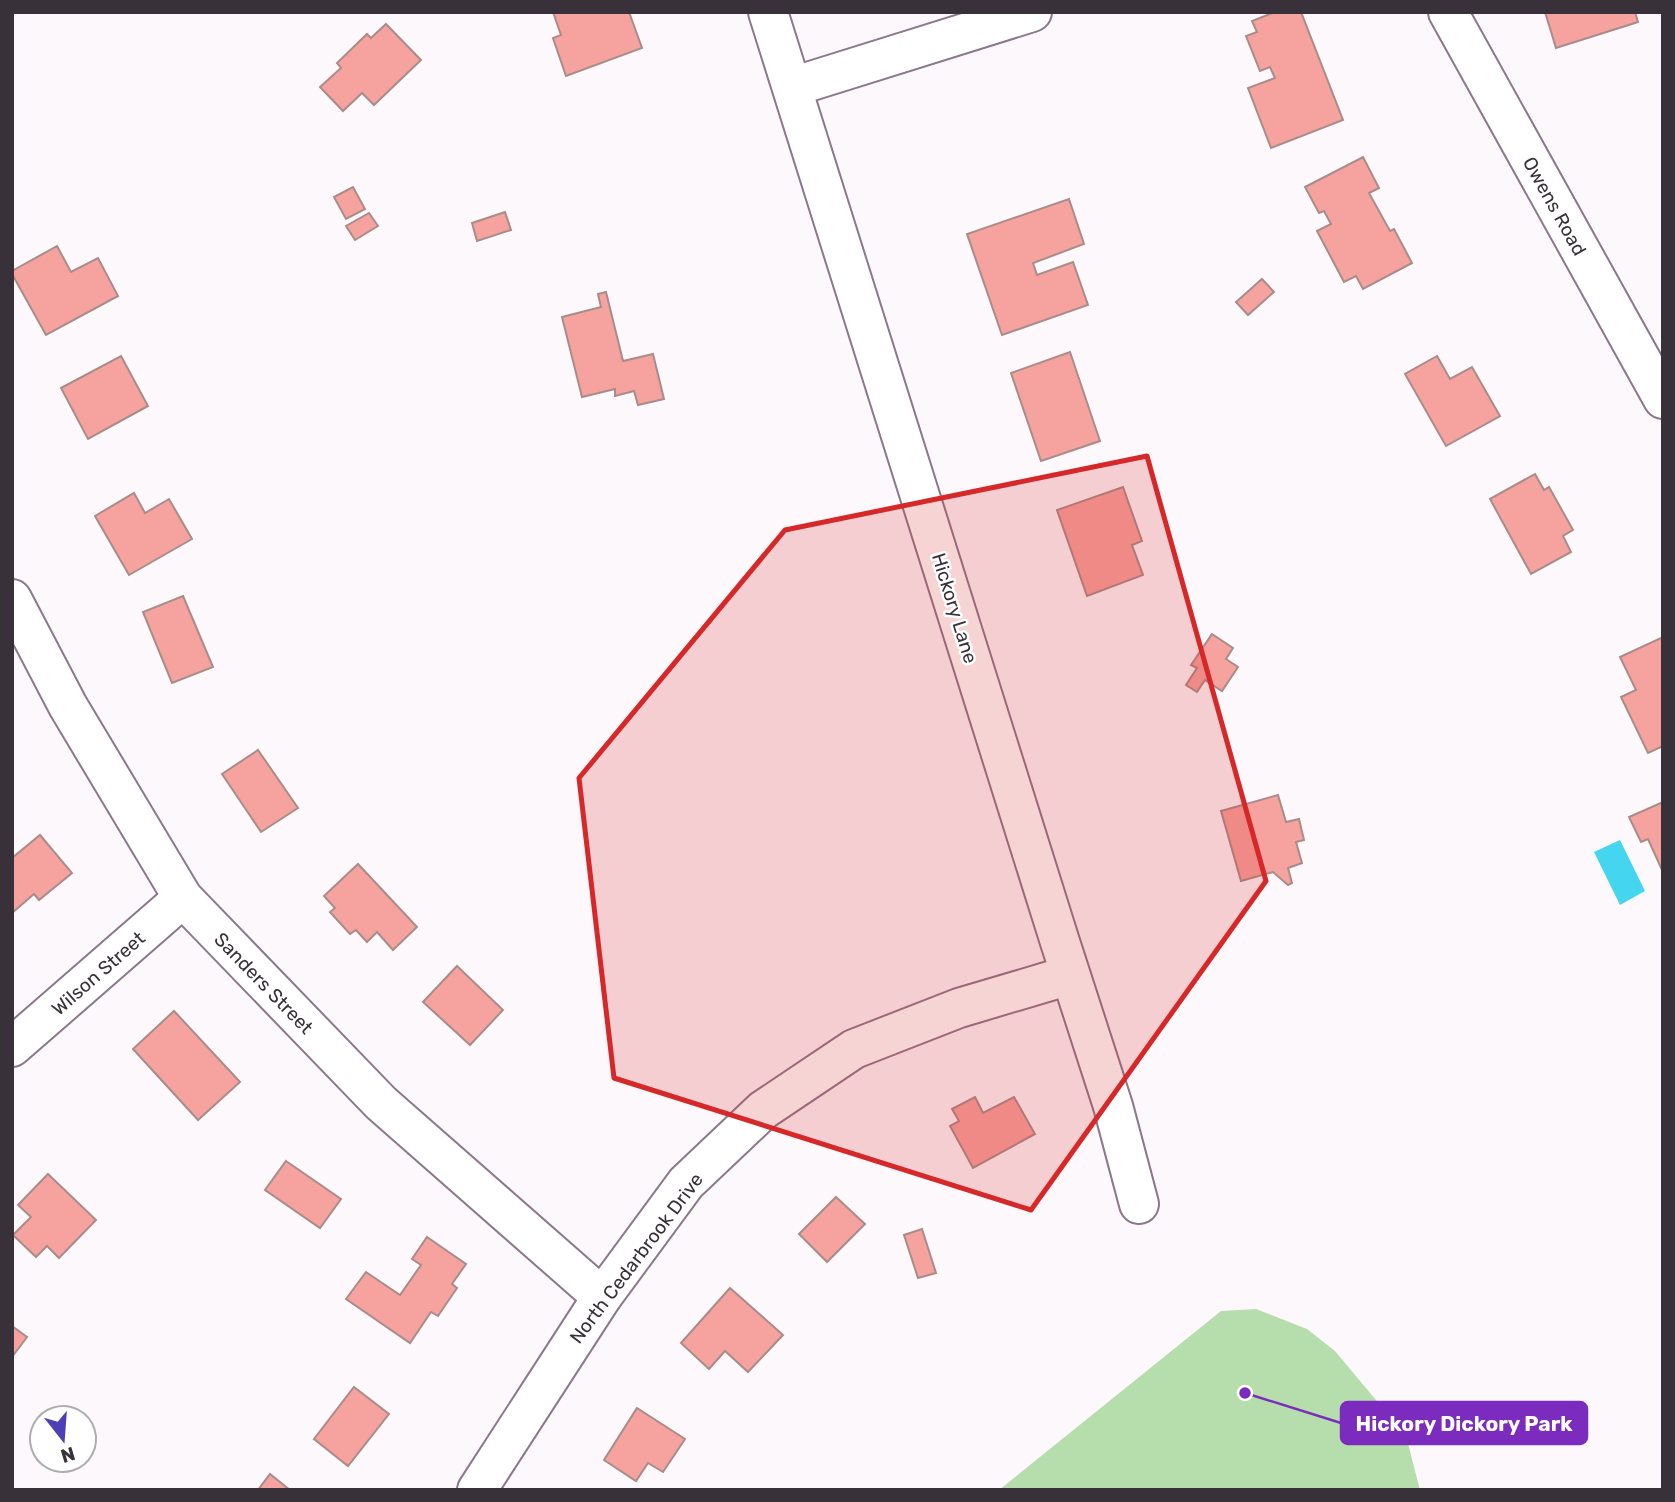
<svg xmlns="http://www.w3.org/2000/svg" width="1675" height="1502" viewBox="0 0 1675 1502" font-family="Rubik,sans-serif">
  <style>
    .green { fill: #b6dead }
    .water { fill: #44d6ef }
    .building { fill: #f6a39f; stroke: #a98c89; stroke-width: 2 }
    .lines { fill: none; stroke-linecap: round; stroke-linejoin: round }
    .minor-casing { stroke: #8c788b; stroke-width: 42 }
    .minor { stroke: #fff; stroke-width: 38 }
    .marked { fill: #d62828; fill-opacity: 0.2; stroke: #d62828; stroke-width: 5; stroke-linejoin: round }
    .labels { text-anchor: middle; stroke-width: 5; stroke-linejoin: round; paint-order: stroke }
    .street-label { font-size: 19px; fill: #393139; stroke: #fff }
    .leader { fill: none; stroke: #7b2cbf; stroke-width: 2.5 }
    .callout-dot { fill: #7b2cbf; stroke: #fff; stroke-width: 2.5 }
    .callout { fill: #7b2cbf; stroke: #7b2cbf; stroke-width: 2.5 }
    .callout-label { font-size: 21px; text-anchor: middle; font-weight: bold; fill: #fff }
  </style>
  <rect width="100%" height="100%" fill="#fdf8fc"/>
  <polygon class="green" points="1256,1309 1307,1329 1335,1351 1406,1436 1420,1490 999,1490 1221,1311"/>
  <polygon class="water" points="1620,840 1645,891 1620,905 1594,852"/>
  <g class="building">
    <polygon points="553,12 629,12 642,48 566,76 553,38 561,35"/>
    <polygon points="1275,12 1301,12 1343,120 1271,148 1248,88 1275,78 1270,67 1260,71 1246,36 1257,32 1252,21"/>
    <polygon points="1545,12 1635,12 1638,22 1556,48"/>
    <polygon points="386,24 421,60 374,105 362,93 343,111 320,87 341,68 337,63 367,34 371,38"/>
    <polygon points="1363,157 1379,188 1369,193 1390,231 1394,229 1412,263 1363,289 1356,276 1344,282 1317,231 1331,224 1324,211 1319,213 1305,187"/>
    <polygon points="353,187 365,209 346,219 334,197"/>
    <polygon points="1069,199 1084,244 1033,263 1037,275 1073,262 1088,305 1002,335 967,234"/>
    <polygon points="505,212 511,230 477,241 472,223"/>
    <polygon points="369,213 378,226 355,240 346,226"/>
    <polygon points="57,246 71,272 98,258 118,296 46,335 12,274 12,271"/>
    <polygon points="1262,279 1274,292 1248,315 1236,302"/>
    <polygon points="606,292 623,361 653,354 664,399 638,405 634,391 615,396 615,389 582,397 562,317 601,307 598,294"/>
    <polygon points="1070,352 1100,441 1041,461 1011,373"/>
    <polygon points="121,356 148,406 88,439 61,388"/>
    <polygon points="1437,356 1450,379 1472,367 1500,416 1446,446 1405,374"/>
    <polygon points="1535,474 1544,490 1549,487 1573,530 1563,536 1571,552 1531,574 1490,499"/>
    <polygon points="1123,487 1142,541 1132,545 1143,575 1087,596 1057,510"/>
    <polygon points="134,493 145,513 169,499 192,539 129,575 95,516"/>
    <polygon points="183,596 213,667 172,683 143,612"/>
    <polygon points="1212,634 1233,648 1226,659 1238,667 1222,691 1205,680 1197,692 1186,685 1197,668 1191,665"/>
    <polygon points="1663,637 1663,746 1648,753 1621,697 1636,690 1620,657"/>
    <polygon points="258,750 298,808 261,832 222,774"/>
    <polygon points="1278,795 1286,822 1299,819 1304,840 1296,842 1302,863 1288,868 1292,883 1288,885 1273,872 1241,881 1221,811"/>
    <polygon points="1663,802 1663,870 1662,870 1648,839 1641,842 1629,817"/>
    <polygon points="40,835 72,873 39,900 34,894 12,913 12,858"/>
    <polygon points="358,864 417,927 393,950 377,932 367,942 356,930 350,934 330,912 335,908 324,896"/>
    <polygon points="457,966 503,1010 470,1045 423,1002"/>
    <polygon points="174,1011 240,1082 198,1120 133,1049"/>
    <polygon points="975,1097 983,1113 1014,1097 1035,1134 973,1168 950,1126 959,1121 952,1109"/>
    <polygon points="286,1161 341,1199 320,1228 265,1190"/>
    <polygon points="48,1174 96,1220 59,1258 47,1246 36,1257 13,1235 31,1217 18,1205"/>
    <polygon points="836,1197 865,1224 827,1262 799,1234"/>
    <polygon points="922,1229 936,1273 918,1278 904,1235"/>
    <polygon points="427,1237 466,1264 452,1284 457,1288 438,1316 431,1312 410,1343 346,1299 366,1272 400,1295 421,1265 412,1259"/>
    <polygon points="730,1288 783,1335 748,1372 725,1351 709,1369 681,1343"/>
    <polygon points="12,1326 27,1337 12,1357"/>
    <polygon points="354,1387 389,1414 348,1466 314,1439"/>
    <polygon points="637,1408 685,1439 663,1472 648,1463 636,1481 604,1460"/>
    <polygon points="270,1474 290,1490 258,1490"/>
  </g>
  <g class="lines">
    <defs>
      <g id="minor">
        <polyline points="768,12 1060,942 1113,1106 1139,1204"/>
        <polyline points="1448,12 1663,399"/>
        <polyline points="792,87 1032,12"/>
        <polyline points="12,599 68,706 183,898 381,1103 602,1297"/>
        <polyline points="12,1047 183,898"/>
        <polyline points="477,1490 602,1297 686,1183 763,1110 854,1049 959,1008 1070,975"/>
      </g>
    </defs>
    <use href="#minor" class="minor-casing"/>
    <use href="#minor" class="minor"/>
  </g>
  <path class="marked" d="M1147,456l119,425 -235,329 -417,-132 -35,-300 206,-248z"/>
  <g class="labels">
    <g class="street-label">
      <text transform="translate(1555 206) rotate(61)" y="7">Owens Road</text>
      <text transform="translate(955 608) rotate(73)" y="7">Hickory Lane</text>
      <text transform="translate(98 973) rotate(-41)" y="7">Wilson Street</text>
      <text transform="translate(264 983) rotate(46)" y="7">Sanders Street</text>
      <text transform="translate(636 1258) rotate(-53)" y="7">North Cedarbrook Drive</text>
    </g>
  </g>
  <path class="leader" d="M1245 1393L1341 1423"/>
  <circle class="callout-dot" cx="1245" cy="1393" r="7"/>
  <rect class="callout" x="1341" y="1402" width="246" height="42" rx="7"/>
  <g class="callout-label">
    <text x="1464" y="1431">Hickory Dickory Park</text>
  </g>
  <rect width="1675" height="1502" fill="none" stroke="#393139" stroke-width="28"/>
  <g transform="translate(63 1439) rotate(163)"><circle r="33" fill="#ffffff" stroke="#b0adb0" stroke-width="2"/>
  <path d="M0-5L12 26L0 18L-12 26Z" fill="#4d3fb6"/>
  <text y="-10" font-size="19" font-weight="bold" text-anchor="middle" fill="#393139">N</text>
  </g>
</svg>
